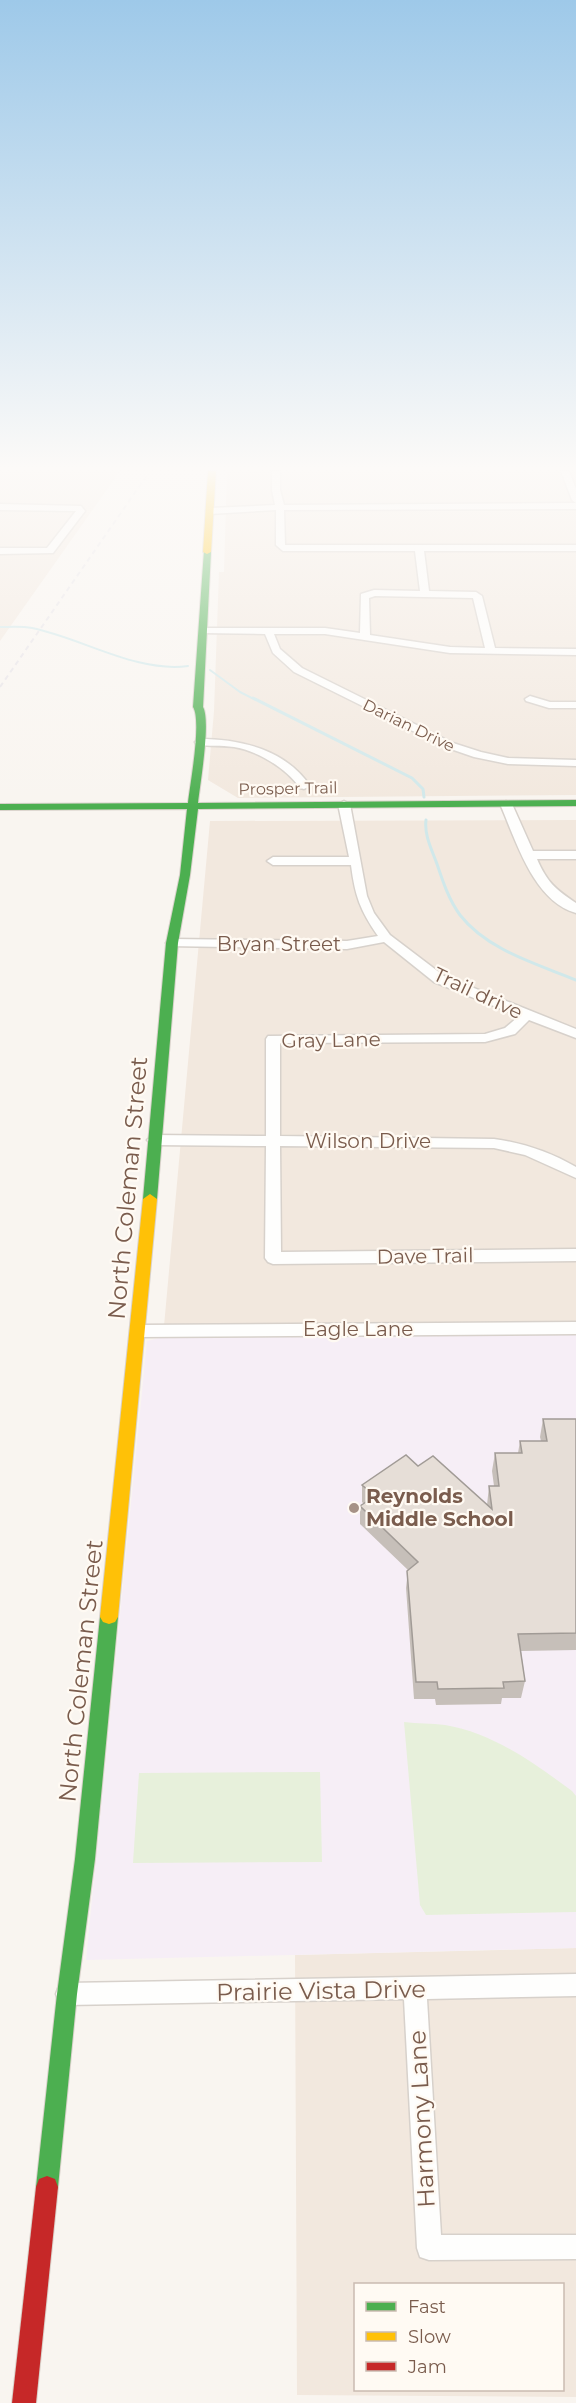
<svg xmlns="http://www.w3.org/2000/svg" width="576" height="2403" viewBox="0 0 576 2403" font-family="Montserrat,sans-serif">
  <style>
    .residential { fill: #f2e8de; fill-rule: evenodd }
    .education { fill: #f6eef6 }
    .green { fill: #e7f0db }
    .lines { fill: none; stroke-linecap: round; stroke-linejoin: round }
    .stream-far1 { stroke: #d0e8ea; stroke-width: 2 }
    .stream { stroke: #d0e8ea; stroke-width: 3 }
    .street-casing { stroke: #d7d1cb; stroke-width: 3 }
    .fast-casing { stroke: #d9d2cb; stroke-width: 2 }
    .slow-casing { stroke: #d9d2cb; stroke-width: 2 }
    .jam-casing { stroke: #d9d2cb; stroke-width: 2 }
    .street { fill: #fefefd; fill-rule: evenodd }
    .fast { fill: #4caf50; fill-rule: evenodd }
    .slow { fill: #ffc107; fill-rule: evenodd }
    .jam { fill: #c62828; fill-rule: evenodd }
    .rail { stroke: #e6e3e7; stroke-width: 2; stroke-dasharray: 5 4; stroke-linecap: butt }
    .wall { fill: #c6bfb9 }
    .building { fill: #e6ded7; stroke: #a19b96; stroke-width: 1.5 }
    .poi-dot { fill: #a69286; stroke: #fffaf3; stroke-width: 2 }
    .labels { text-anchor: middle; stroke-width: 4.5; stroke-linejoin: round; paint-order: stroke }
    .far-street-label { font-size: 16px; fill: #7a5c4d; stroke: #fffaf3 }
    .street-label { font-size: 20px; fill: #7a5c4d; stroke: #fffaf3 }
    .poi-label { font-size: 20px; font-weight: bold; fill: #7a5c4d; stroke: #fffaf3; text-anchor: start }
    .near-street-label { font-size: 24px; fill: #7a5c4d; stroke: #fffaf3 }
  </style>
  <rect width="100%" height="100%" fill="#f9f5f0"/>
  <g class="residential">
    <polygon points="0,471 120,471 0,641"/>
    <polygon points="227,471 576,471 576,795 238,798 208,780 214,711 219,572 224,572"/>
    <polygon points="576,820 576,1333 163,1337 210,821"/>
    <path d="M576,1948v449l-279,-2 -2,-440zM356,2284h206v106h-206z"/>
  </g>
  <polygon class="education" points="576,1333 576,1948 86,1960 147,1341 163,1337"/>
  <g class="green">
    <path d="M404,1722c13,2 28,1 41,3 48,8 89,38 127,66l4,5v116l-150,3 -6,-10z"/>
    <polygon points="320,1772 322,1862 133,1863 139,1773"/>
  </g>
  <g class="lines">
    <g class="stream-far1">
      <path d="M0,627c10,0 22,-1 32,1 50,10 104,45 156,38"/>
      <polyline points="210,670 240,692 256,700"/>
    </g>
    <g class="stream">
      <polyline points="253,698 412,778 423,789 424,797"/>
      <path d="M426,820c-2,15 6,30 11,44 6,18 12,36 23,51 27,35 77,49 116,65"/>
    </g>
    <defs>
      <g id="street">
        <path d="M272,471h8v19l4,15 292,-2v6l-292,1 1,35h291v6h-152l5,40 47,1 6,4 13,52 81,1v6l-126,-2 -125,-19h-51l6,15 22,19 151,75 28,9 27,6 68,2v6l-68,-2 -34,-7 -29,-10 -151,-75 -21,-19 -8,-19 -65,-1v-4l3,-1h122l35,5 1,-39 13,-4 46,1 -5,-40h-132l-7,-6v-35l-66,4 -4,-3 4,-3 65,-3 -3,-15zM375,596l98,2 12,50 -35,-1 -80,-12 -1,-37z"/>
        <polygon points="561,471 569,471 576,489 576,503 572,500"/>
        <polygon points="0,504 81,506 85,511 53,553 0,554 0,548 47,548 76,511 0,510"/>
        <polygon points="530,696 550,702 576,702 576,708 549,708 526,701 525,699"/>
        <path d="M200,739c41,0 86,11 110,47l-6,3 -4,-1c-14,-20 -42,-37 -66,-41 -13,-2 -26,0 -38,-3l-1,-2z"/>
        <path d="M344,801l6,3 17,92 7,17 16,22 54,41 132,53v9l-47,-18 -14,14 -30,8 -205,1v93l214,3c30,4 56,13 82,28v11l-51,-23 -31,-7 -214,-2 1,106 295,-3v12l-303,3 -5,-2 -3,-4 1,-112 -112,-1 -7,-5 7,-5 112,1v-97l2,-3 217,-2 20,-6 14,-12 -85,-34 -50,-40 -37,7 -179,-3 -2,-3 6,-4 175,2 31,-5c-18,-26 -23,-40 -27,-71h-78l-6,-4 6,-4h76l-11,-53z"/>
        <path d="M506,801l6,3 21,47h43v8h-39c10,23 18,30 39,44v10c-43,-12 -60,-73 -76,-109z"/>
        <polygon points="576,1322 576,1334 139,1337 133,1335 131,1331 133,1327 139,1325"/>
        <polygon points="576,1974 576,1996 427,1999 441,2235 576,2235 576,2259 429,2260 420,2257 417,2248 404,1999 67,2005 59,2002 56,1994 59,1986 67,1983"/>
      </g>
      <g id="fast">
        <path d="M204,550l7,2 -8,155c8,14 -3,77 -5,96l378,-3v6l-378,3 -8,66 -12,68 -21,256 -7,5 -7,-5 23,-256 14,-68 7,-66 -187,1v-6l188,-1c2,-19 14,-82 5,-96z"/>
        <polygon points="109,1610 115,1612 118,1617 95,1859 77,1994 58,2187 55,2195 47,2198 39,2195 36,2187 57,1994 75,1859 100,1617 103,1612"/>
      </g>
      <g id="slow">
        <polygon points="208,471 216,471 211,552 207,554 203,552"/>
        <polygon points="150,1194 157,1199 118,1617 115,1622 109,1624 103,1622 100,1617 143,1199"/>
      </g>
      <polygon id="jam" points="47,2176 55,2179 58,2187 36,2403 12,2403 36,2187 39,2179"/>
    </defs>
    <use href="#street" class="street-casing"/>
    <use href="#fast" class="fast-casing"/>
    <use href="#slow" class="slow-casing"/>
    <use href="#jam" class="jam-casing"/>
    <use href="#street" class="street"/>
    <use href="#fast" class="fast"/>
    <use href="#slow" class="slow"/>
    <use href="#jam" class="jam"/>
    <polyline class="rail" points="0,687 150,471"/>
  </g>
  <polygon class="wall" points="543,1419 576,1419 576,1650 521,1651 525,1681 521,1698 502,1698 501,1704 436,1705 435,1699 414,1699 406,1588 408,1570 360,1524 360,1506 364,1504 362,1502 362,1485 418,1466 487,1505 489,1486 494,1486 492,1471 495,1453 518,1453 520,1441 541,1441 540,1437"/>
  <polygon class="building" points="543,1419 576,1419 576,1633 518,1634 525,1681 503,1682 504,1688 438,1689 437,1682 416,1682 407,1571 418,1562 360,1506 375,1496 362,1485 406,1455 418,1466 433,1456 492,1509 489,1486 499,1486 495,1453 522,1453 520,1441 547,1441"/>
  <linearGradient id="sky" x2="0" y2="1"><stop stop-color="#9ec9e9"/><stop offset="0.58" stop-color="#fcfaf8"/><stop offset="1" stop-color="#fcfaf8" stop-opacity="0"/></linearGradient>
  <rect width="576" height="807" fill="url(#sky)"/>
  <circle class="poi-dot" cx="354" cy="1508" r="6"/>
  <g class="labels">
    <g class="far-street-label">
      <text transform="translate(409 725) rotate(26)" y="6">Darian Drive</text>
      <text transform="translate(288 788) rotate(-1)" y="6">Prosper Trail</text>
    </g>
    <g class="street-label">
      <text x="279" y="951">Bryan Street</text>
      <text transform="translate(478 993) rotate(25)" y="7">Trail drive</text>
      <text transform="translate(331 1040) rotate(-1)" y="7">Gray Lane</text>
      <text x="368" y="1148">Wilson Drive</text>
      <text transform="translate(425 1256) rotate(-1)" y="7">Dave Trail</text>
      <text x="358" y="1336">Eagle Lane</text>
    </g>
    <g class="poi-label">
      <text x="366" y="1503">Reynolds<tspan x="366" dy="23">Middle School</tspan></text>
    </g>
    <g class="near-street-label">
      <text transform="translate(128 1188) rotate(-85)" y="8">North Coleman Street</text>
      <text transform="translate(81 1671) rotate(-84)" y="8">North Coleman Street</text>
      <text transform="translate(321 1991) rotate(-1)" y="8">Prairie Vista Drive</text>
      <text transform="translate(422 2119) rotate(-93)" y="8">Harmony Lane</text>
    </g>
  </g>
  <rect x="354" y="2283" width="210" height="108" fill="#fffaf3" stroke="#cabbb1" stroke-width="1.5"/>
  <rect x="366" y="2302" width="30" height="9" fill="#4caf50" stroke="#cabbb1" stroke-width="1.5"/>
  <text x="408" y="2313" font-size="18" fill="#7a5c4d">Fast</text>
  <rect x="366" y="2332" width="30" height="9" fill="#ffc107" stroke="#cabbb1" stroke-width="1.5"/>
  <text x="408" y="2343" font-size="18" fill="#7a5c4d">Slow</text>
  <rect x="366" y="2362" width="30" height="9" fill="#c62828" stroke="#cabbb1" stroke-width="1.5"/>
  <text x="408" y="2373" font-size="18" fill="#7a5c4d">Jam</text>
</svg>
